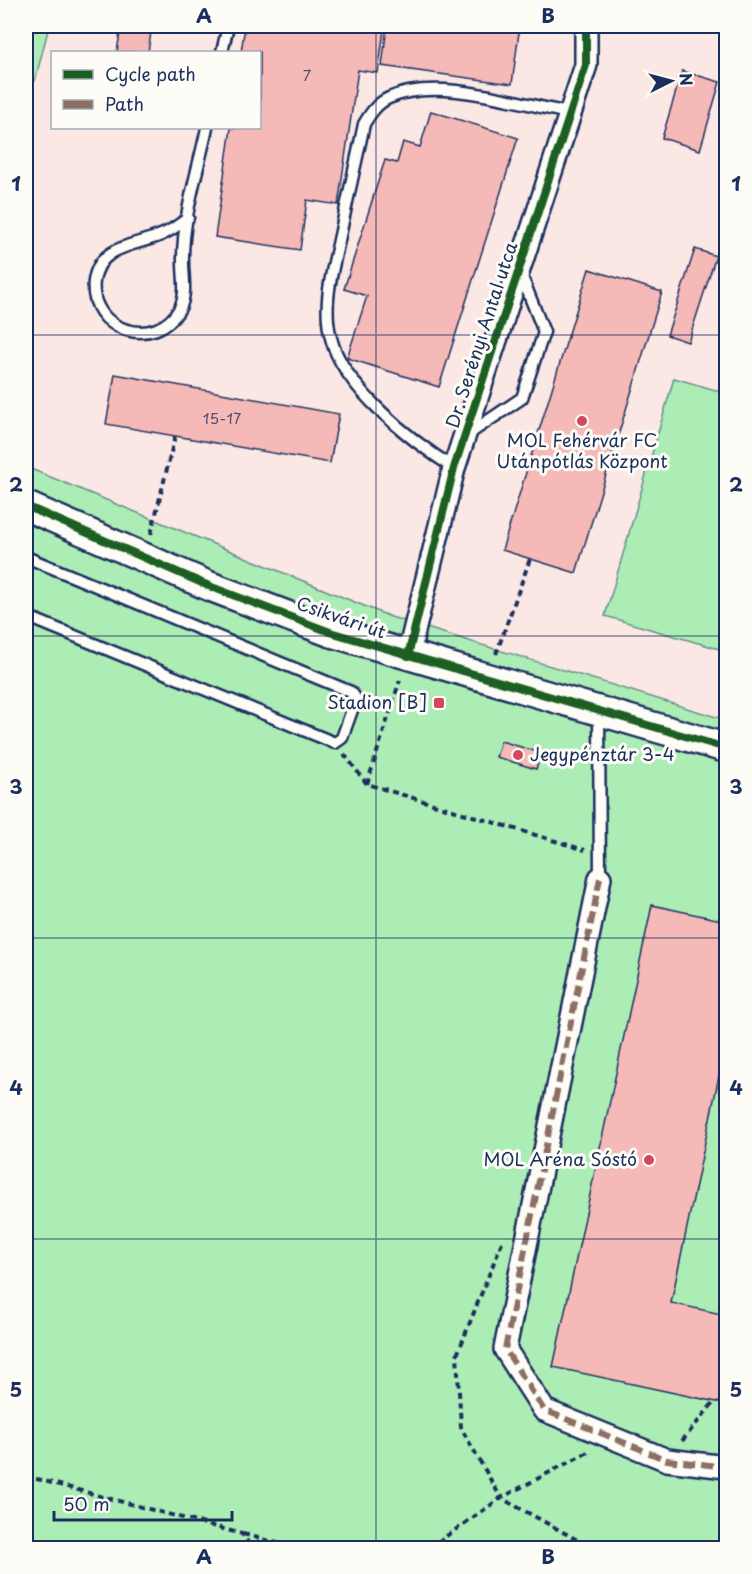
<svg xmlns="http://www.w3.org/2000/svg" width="752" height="1574" viewBox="0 0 752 1574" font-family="'Playpen Sans',sans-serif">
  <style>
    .green { fill: #acedb5; stroke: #648e8a; stroke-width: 1.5 }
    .building { fill: #f5b9b7; stroke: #1b2f5e; stroke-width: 1.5 }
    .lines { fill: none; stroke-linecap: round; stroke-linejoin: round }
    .lane-casing { stroke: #1b2f5e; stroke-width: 15 }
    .street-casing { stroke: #1b2f5e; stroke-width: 26 }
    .secondary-casing { stroke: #1b2f5e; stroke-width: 33 }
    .path { stroke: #1b2f5e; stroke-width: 4; stroke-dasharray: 6 4.5; stroke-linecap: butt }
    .lane { stroke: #fdfcf7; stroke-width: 10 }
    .street { stroke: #fdfcf7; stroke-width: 21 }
    .secondary { stroke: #fdfcf7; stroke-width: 28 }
    .quiet { stroke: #8d6e63; stroke-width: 6; stroke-dasharray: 12 6; stroke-linecap: butt }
    .cycleway-casing { stroke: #fdfcf7; stroke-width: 11 }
    .cycleway { stroke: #1b5e20; stroke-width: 8 }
    .grid { fill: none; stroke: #1b2f5e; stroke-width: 1.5; stroke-opacity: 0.55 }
    .poi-dot { fill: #d1495b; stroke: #fdfcf7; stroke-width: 2 }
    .labels { text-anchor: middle; stroke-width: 6; stroke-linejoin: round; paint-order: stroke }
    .number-label { font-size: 15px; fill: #525274 }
    .street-label { font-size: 18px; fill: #1b2f5e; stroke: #fdfcf7 }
    .poi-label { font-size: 18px; fill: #1b2f5e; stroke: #fdfcf7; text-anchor: end }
    .neatline { fill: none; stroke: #1b2f5e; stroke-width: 2 }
    .grid-label { font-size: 20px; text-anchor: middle; font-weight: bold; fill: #1b2f5e }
  </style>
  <rect width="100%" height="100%" fill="#fbe8e4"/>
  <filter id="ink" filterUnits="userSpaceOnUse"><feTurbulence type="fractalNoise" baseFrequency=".0167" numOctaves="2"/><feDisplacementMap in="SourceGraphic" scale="12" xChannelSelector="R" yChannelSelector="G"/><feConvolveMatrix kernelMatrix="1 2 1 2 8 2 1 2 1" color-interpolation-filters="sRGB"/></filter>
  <g filter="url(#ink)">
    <g class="green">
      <polygon points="26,26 49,26 35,81 26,79"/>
      <polygon points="674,378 726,393 726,651 605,616"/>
      <polygon points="26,467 391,617 726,720 726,1548 26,1548"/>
    </g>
    <g class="building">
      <polygon points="121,26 152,26 148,52 117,52"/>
      <polygon points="245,26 353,26 384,30 378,73 358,70 338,205 307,200 300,250 215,237 231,128 260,128 260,52 241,52"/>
      <polygon points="387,26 471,26 519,32 512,84 382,66"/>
      <polygon points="682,71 720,82 700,150 662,138"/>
      <polygon points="431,111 518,138 439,387 347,358 367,296 344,289 385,160 397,163 403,142 420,147"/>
      <polygon points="695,249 716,256 688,342 667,335"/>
      <polygon points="589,269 662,292 576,573 502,550"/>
      <polygon points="115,374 339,414 330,463 106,424"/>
      <polygon points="501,741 541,753 536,769 496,757"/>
      <polygon points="652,905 726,921 726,1043 671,1303 726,1315 726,1404 553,1367"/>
    </g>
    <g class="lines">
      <defs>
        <g id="lane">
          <polyline points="222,52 228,26"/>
          <path d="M188,218c-8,6 -17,13 -27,17 -26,11 -62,10 -67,46 -6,50 62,71 86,27 7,-14 3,-31 3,-45 -1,-45 15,-92 24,-135"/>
          <polyline points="467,435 522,398 544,332 520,272"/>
          <path d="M454,468c-41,-26 -111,-80 -123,-130 -10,-36 4,-76 11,-112 7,-34 15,-68 22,-102 6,-10 13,-21 25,-26 48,-22 130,6 181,15"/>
          <polyline points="26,557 351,692 356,699 342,738 335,743 26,616"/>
          <polyline points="599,711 600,878"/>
        </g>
        <g id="street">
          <polyline points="408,656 454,468 586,65 586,26"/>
          <polyline points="600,878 505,1349 544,1410 667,1460 726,1467"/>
        </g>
        <polyline id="secondary" points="26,506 209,586 330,632 726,748"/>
      </defs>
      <use href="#lane" class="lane-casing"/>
      <use href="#street" class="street-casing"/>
      <use href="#secondary" class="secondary-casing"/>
      <g class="path">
        <polyline points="151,534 175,436"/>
        <polyline points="496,654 530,559"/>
        <polyline points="344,754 367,784 585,850"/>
        <polyline points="367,784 400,680"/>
        <polyline points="502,1242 457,1355 461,1428 501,1498 588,1452"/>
        <polyline points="682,1441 714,1402"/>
        <polyline points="26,1476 242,1534 252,1548"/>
        <polyline points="243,1534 296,1548"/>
        <polyline points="380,1548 385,1545 404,1548"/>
        <polyline points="429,1548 501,1498 592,1548"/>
      </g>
      <use href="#lane" class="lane"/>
      <use href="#street" class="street"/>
      <use href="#secondary" class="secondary"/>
      <polyline class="quiet" points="600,878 505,1349 544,1410 667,1460 726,1467"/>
      <defs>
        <g id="cycleway">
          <polyline points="26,506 209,586 330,632 726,748"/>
          <polyline points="408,656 454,468 586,65 586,26"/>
        </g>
      </defs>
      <use href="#cycleway" class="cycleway-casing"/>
      <use href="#cycleway" class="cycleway"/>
    </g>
  </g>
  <path class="grid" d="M376,26v1522M26,335h700M26,636h700M26,938h700M26,1239h700"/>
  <g class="poi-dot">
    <circle cx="582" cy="421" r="6"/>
    <rect x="433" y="697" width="12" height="12" rx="3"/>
    <circle cx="518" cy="755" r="6"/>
    <circle cx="649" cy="1160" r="6"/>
  </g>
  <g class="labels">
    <g class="number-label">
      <text x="307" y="81">7</text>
      <text x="222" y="424">15-17</text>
    </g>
    <g class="street-label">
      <text transform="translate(482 335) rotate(-72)" y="6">Dr. Serényi Antal utca</text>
      <text transform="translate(341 618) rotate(19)" y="6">Csikvári út</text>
    </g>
    <g class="poi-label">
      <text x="582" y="447" text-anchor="middle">MOL Fehérvár FC<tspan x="582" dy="21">Utánpótlás Központ</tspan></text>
      <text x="427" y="709">Stadion [B]</text>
      <text x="530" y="761" text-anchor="start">Jegypénztár 3-4</text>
      <text x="637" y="1166">MOL Aréna Sóstó</text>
    </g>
  </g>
  <rect width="752" height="1574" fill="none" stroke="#fdfcf7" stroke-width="66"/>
  <rect x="51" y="51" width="210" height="78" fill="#fdfcf7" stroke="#a3aaba" stroke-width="1.5"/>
  <rect x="63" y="70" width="30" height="9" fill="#1b5e20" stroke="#a3aaba" stroke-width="1.5"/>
  <text x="105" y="81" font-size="18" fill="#1b2f5e">Cycle path</text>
  <rect x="63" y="100" width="30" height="9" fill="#8d6e63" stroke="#a3aaba" stroke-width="1.5"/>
  <text x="105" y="111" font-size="18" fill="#1b2f5e">Path</text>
  <g transform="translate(671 81) rotate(84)" stroke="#fdfcf7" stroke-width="4.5" paint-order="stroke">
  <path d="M0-4.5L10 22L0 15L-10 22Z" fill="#1b2f5e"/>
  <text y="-9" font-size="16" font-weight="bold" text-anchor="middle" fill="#1b2f5e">N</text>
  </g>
  <path d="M54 1511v9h178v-9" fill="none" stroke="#1b2f5e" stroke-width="3"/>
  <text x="63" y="1511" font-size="18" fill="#1b2f5e" stroke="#fdfcf7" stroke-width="4.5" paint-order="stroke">50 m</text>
  <rect x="33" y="33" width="686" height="1508" class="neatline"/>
  <g class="grid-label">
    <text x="204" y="23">A</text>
    <text x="548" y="23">B</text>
    <text x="16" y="191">1</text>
    <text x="736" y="191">1</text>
    <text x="16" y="492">2</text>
    <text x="736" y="492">2</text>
    <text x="16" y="794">3</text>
    <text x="736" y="794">3</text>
    <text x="16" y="1095">4</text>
    <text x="736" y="1095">4</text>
    <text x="16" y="1397">5</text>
    <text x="736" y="1397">5</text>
    <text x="204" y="1564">A</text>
    <text x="548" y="1564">B</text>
  </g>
</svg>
